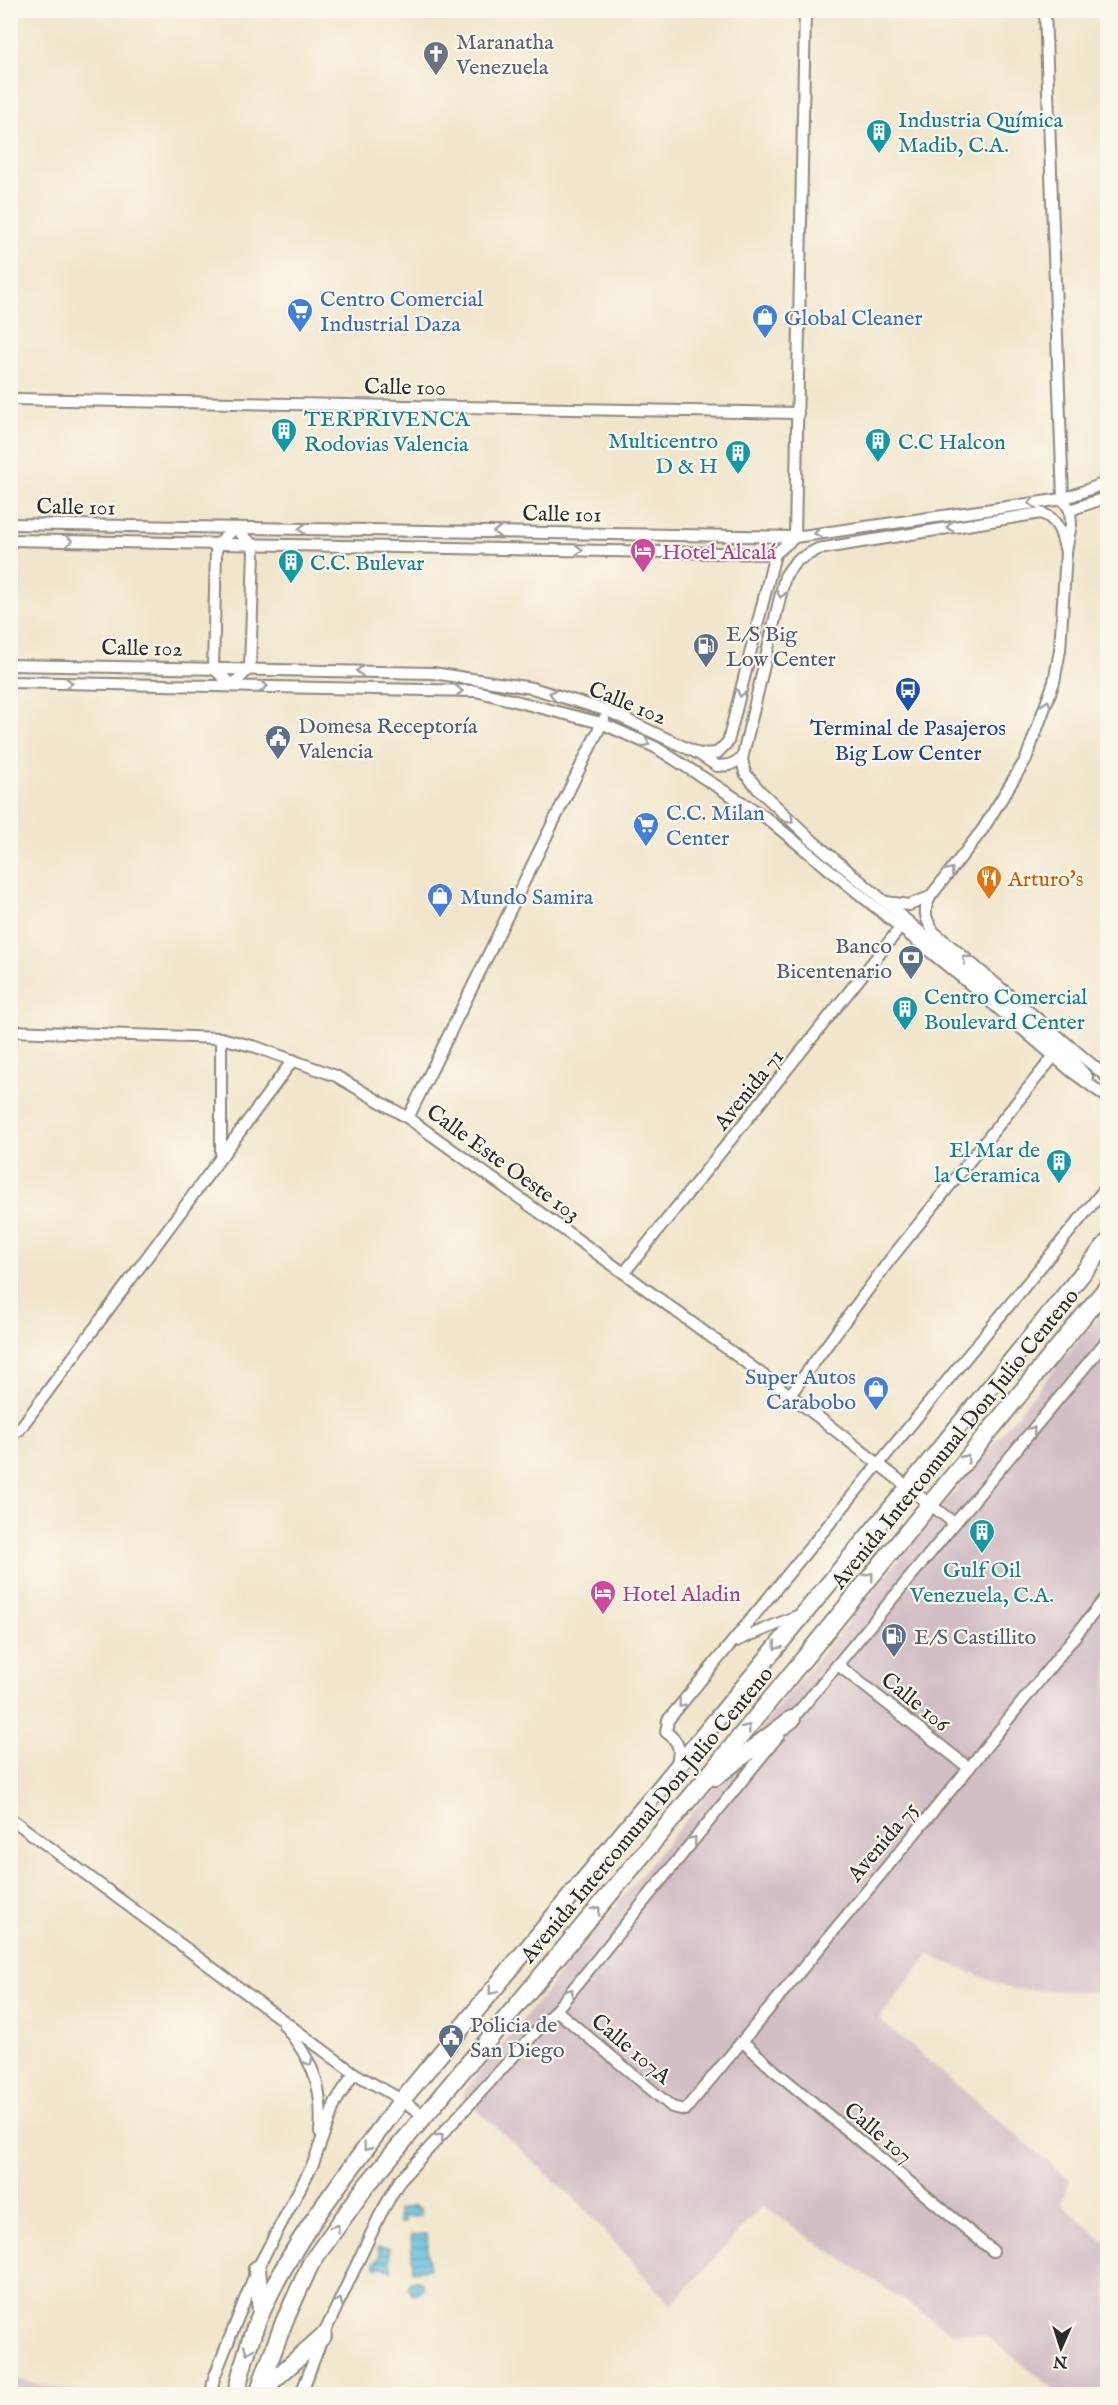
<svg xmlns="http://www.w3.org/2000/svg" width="1118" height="2405" viewBox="0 0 1118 2405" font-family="'IM FELL English',serif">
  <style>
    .industrial { fill: #d2bec5 }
    .water { fill: url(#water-rules); stroke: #447484; stroke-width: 1.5 }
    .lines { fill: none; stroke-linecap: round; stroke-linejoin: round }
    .minor-casing { stroke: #8e887b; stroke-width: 14 }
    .primary-casing { stroke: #8e887b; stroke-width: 20 }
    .minor { stroke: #fff; stroke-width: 10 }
    .primary { stroke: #fff; stroke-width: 16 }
    .oneway { stroke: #a0a0a0 }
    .labels { text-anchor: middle; stroke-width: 4.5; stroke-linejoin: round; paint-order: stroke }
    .worship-label { font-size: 22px; fill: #5b616d; stroke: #fbf7ec; text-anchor: start }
    .culture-label { font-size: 22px; fill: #0d838f; stroke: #fbf7ec; text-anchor: start }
    .shop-label { font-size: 22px; fill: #366cbe; stroke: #fbf7ec; text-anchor: start }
    .street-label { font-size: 22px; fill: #2b2b2b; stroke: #fbf7ec }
    .hotel-label { font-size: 22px; fill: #b23c85; stroke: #fbf7ec; text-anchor: start }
    .service-label { font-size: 22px; fill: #4e5e75; stroke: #fbf7ec; text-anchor: start }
    .transit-label { font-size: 22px; fill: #164399; stroke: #fbf7ec }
    .food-label { font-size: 22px; fill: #c56008; stroke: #fbf7ec; text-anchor: start }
  </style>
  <defs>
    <pattern id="water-rules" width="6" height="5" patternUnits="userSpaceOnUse" patternTransform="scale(1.5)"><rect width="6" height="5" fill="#5dbddc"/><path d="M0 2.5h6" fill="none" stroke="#4d9ab3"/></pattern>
  </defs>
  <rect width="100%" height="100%" fill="#fbf7ec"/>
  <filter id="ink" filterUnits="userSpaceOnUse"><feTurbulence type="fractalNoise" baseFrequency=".0167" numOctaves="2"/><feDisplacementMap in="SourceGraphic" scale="12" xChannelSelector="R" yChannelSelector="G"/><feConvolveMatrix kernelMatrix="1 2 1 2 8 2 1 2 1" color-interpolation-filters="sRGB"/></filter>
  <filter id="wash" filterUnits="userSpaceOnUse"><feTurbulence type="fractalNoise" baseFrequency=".008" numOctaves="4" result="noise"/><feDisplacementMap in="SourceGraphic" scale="24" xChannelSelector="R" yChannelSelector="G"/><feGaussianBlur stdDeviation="1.35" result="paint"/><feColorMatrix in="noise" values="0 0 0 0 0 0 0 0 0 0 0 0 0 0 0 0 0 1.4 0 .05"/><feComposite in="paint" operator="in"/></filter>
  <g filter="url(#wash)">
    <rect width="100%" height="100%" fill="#f1e6cb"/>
    <g class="industrial">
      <polygon points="1107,1305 1107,1993 1011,1989 929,1955 879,2019 1070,2180 1061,2203 1107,2244 1107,2394 1060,2394 985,2335 951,2332 762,2206 671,2306 582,2206 461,2095"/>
      <polygon points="10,2378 11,2378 86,2394 11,2394"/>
    </g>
    <g class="water">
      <polygon points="415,2206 416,2209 420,2208 421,2216 404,2217 404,2223 399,2223 398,2210"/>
      <polygon points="427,2234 429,2269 413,2271 411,2235"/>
      <polygon points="378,2247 389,2248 391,2271 383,2267 375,2267 374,2262 380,2259"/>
      <circle cx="416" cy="2287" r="7"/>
    </g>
  </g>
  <g filter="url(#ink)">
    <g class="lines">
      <defs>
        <g id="minor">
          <polyline points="10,399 798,413"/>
          <polyline points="1070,510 1108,497"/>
          <polyline points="10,524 795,537 1063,499 1108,482"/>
          <polygon points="235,528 252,544 254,552 250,668 232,685 213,668 216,551 219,543"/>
          <polyline points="10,540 775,554"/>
          <path d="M1066,552c-4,-16 -7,-33 -25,-39l-223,36 -22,12 -11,15 -43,183 3,14 14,17 54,51 262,222 12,14"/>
          <polyline points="10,665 433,673 532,688 608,711 699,754 717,766 729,765 742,759"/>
          <polyline points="10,682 476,691 601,723 655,747 765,817 972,986 1071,1071 1108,1098"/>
          <polyline points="699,754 717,753 728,742 775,554 795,537 805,10"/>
          <path d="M930,897c-7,14 -5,22 4,35l174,146"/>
          <polyline points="886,902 909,905 930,897 983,829 1026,759 1054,682 1060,650 1066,552 1071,524 1070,510 1063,499 1045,10"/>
          <polyline points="10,1031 221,1038 256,1047 336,1076 408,1118 624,1273 790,1395 954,1523"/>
          <polyline points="221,1038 221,1154"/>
          <polyline points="408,1118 604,719"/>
          <polyline points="624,1273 900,928"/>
          <polyline points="790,1395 889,1261 1054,1056"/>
          <polyline points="10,1436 19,1430 293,1060"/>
          <polyline points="736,1641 802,1614"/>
          <polyline points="838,1665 969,1768"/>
          <polyline points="789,1723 1108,1339"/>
          <path d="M676,1766c5,-16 4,-24 -10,-34l2,-12 440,-535"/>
          <polyline points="10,1818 354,2073 402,2100 424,2116"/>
          <polyline points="556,2010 672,2107 685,2110 969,1768 1108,1595"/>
          <path d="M284,2025c28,35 40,61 36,107"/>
          <polyline points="742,2041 775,2071 993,2251"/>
          <polyline points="211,2394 214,2378 257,2269 313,2164 335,2103 354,2073"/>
          <polyline points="301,2394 323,2336 380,2215 400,2180 556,2010 779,1735"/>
        </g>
        <g id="primary">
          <polyline points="715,1777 792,1719"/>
          <polyline points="257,2269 261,2311"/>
          <polyline points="260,2392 323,2336"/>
          <path d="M236,2394c6,-27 14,-57 26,-83 32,-74 92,-146 140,-211l506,-612 200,-246"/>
          <polyline points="259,2394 262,2381 284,2322 311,2263 366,2186 695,1792 1108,1286"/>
        </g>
      </defs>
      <use href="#minor" class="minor-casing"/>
      <use href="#primary" class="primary-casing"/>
      <use href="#minor" class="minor"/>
      <use href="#primary" class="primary"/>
    </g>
    <defs><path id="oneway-chevron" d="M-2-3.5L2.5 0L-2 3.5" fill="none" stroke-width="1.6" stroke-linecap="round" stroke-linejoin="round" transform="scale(1.5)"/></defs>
    <g class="oneway">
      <use href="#oneway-chevron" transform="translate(1032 503) rotate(172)"/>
      <use href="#oneway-chevron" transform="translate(950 527) rotate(171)"/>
      <use href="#oneway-chevron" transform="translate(302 529) rotate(-179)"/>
      <use href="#oneway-chevron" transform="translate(497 532) rotate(-179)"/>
      <use href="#oneway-chevron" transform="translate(818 533) rotate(171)"/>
      <use href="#oneway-chevron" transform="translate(69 541) rotate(1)"/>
      <use href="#oneway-chevron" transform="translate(579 550) rotate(1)"/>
      <use href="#oneway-chevron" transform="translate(781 594) rotate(103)"/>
      <use href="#oneway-chevron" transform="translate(360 671) rotate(-179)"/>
      <use href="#oneway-chevron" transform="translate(69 683) rotate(1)"/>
      <use href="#oneway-chevron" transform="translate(264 686) rotate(1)"/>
      <use href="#oneway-chevron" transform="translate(459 691) rotate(1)"/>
      <use href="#oneway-chevron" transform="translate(741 693) rotate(104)"/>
      <use href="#oneway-chevron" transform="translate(553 694) rotate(-163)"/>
      <use href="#oneway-chevron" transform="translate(1047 704) rotate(-72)"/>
      <use href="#oneway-chevron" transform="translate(646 743) rotate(24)"/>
      <use href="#oneway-chevron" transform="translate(790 820) rotate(43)"/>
      <use href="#oneway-chevron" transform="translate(950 871) rotate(-52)"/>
      <use href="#oneway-chevron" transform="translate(966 959) rotate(-140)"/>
      <use href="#oneway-chevron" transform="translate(1032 1430) rotate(-50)"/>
      <use href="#oneway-chevron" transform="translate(966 1458) rotate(-51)"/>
      <use href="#oneway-chevron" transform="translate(870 1576) rotate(-51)"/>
      <use href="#oneway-chevron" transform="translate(777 1646) rotate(130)"/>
      <use href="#oneway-chevron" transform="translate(682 1704) rotate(130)"/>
      <use href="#oneway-chevron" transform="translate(747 1728) rotate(-51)"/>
      <use href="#oneway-chevron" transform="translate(693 1840) rotate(-51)"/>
      <use href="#oneway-chevron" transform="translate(597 1910) rotate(-50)"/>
      <use href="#oneway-chevron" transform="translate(492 1991) rotate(130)"/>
      <use href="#oneway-chevron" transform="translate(570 1992) rotate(-52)"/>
      <use href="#oneway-chevron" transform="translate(309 2062) rotate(62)"/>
      <use href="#oneway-chevron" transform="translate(440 2137) rotate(-48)"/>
      <use href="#oneway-chevron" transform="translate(367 2147) rotate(127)"/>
      <use href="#oneway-chevron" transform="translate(336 2228) rotate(-55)"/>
      <use href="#oneway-chevron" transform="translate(339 2302) rotate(-65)"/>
      <use href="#oneway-chevron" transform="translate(248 2350) rotate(108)"/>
    </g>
  </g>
  <defs>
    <symbol id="church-pin" viewBox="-11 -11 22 30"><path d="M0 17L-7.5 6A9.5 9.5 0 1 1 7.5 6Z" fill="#6b7280" stroke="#fbf7ec"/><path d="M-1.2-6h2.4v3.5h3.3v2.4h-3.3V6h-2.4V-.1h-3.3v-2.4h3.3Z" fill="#fff"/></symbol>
    <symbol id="building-pin" viewBox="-11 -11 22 30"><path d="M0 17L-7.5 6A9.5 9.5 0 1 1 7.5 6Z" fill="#0f9aa8" stroke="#fbf7ec"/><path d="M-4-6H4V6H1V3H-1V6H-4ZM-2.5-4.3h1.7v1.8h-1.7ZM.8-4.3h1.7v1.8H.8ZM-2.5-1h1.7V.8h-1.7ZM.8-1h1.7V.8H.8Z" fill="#fff"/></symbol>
    <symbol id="supermarket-pin" viewBox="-11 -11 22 30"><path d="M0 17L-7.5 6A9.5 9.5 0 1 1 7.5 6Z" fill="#3f7fe0" stroke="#fbf7ec"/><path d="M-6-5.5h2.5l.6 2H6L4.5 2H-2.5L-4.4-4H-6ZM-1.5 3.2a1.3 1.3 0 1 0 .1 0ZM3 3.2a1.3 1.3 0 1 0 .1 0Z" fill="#fff"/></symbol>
    <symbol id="shop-pin" viewBox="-11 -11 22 30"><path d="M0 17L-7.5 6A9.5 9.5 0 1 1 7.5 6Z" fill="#3f7fe0" stroke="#fbf7ec"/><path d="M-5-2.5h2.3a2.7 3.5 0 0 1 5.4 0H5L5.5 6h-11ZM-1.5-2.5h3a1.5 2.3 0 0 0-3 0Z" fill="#fff"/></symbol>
    <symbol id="hotel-pin" viewBox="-11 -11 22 30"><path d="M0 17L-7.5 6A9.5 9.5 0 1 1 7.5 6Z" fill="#d1479c" stroke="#fbf7ec"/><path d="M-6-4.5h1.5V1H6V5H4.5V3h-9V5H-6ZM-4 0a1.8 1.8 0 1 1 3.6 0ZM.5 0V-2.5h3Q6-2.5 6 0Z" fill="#fff"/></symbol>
    <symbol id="fuel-pin" viewBox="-11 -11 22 30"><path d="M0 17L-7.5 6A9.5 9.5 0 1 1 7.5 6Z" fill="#5c6f8a" stroke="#fbf7ec"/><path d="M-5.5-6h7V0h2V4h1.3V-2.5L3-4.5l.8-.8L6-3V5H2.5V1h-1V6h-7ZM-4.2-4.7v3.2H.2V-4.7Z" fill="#fff"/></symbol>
    <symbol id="bus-pin" viewBox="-11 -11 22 30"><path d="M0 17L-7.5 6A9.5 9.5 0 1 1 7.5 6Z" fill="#1a4fb4" stroke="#fbf7ec"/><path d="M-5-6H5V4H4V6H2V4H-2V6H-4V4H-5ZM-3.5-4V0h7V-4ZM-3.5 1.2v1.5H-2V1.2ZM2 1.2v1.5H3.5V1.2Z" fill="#fff"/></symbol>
    <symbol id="civic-pin" viewBox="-11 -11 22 30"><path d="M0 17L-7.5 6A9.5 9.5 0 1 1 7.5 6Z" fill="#5c6f8a" stroke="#fbf7ec"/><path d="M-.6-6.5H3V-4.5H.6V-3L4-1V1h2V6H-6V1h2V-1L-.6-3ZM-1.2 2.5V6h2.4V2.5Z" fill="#fff"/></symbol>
    <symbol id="restaurant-pin" viewBox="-11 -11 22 30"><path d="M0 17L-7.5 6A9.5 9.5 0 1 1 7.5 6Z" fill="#e8710a" stroke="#fbf7ec"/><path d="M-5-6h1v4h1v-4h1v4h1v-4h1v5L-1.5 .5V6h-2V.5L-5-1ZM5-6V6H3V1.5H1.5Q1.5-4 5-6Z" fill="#fff"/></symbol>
    <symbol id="bank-pin" viewBox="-11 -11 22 30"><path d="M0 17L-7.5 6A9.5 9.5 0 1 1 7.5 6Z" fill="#5c6f8a" stroke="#fbf7ec"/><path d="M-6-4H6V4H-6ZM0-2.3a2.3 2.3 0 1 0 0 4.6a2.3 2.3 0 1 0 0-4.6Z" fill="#fff"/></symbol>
  </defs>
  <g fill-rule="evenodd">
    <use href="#church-pin" x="421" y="39" width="30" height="40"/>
    <use href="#building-pin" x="864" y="117" width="30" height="40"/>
    <use href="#supermarket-pin" x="285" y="296" width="30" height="40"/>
    <use href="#shop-pin" x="750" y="302" width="30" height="40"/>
    <use href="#building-pin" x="269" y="416" width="30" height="40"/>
    <use href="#building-pin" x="863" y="426" width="30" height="40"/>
    <use href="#building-pin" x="723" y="438" width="30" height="40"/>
    <use href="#hotel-pin" x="628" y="536" width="30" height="40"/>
    <use href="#building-pin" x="276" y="547" width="30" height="40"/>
    <use href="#fuel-pin" x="691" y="631" width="30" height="40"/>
    <use href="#bus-pin" x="893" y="675" width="30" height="40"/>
    <use href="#civic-pin" x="263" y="723" width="30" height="40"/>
    <use href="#supermarket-pin" x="631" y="810" width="30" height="40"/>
    <use href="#restaurant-pin" x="974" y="863" width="30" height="40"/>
    <use href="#shop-pin" x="425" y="881" width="30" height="40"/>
    <use href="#bank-pin" x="896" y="943" width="30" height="40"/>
    <use href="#building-pin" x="890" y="994" width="30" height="40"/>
    <use href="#building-pin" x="1044" y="1147" width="30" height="40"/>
    <use href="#shop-pin" x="861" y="1374" width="30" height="40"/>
    <use href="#building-pin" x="967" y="1517" width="30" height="40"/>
    <use href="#hotel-pin" x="588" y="1578" width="30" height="40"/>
    <use href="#fuel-pin" x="879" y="1621" width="30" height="40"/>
    <use href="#civic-pin" x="436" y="2022" width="30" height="40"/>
  </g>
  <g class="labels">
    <g class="worship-label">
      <text x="456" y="49">Maranatha<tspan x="456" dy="25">Venezuela</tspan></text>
    </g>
    <g class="culture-label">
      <text x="898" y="127">Industria Química<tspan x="898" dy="25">Madib, C.A.</tspan></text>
      <text x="304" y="426">TERPRIVENCA<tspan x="304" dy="25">Rodovias Valencia</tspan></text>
      <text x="718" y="448" text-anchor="end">Multicentro<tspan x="718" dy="25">D &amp; H</tspan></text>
      <text x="898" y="449">C.C Halcon</text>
      <text x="310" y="570">C.C. Bulevar</text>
      <text x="924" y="1004">Centro Comercial<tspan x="924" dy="25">Boulevard Center</tspan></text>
      <text x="1040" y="1157" text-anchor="end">El Mar de<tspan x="1040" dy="25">la Ceramica</tspan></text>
      <text x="982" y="1577" text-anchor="middle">Gulf Oil<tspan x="982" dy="25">Venezuela, C.A.</tspan></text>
    </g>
    <g class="shop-label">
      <text x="320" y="306">Centro Comercial<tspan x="320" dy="25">Industrial Daza</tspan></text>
      <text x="784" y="325">Global Cleaner</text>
      <text x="666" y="820">C.C. Milan<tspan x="666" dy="25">Center</tspan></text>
      <text x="460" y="904">Mundo Samira</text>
      <text x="856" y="1384" text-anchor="end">Super Autos<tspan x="856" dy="25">Carabobo</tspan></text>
    </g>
    <g class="street-label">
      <text transform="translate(405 386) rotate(1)" y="8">Calle 100</text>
      <text transform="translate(76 506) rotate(1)" y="8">Calle 101</text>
      <text transform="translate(562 513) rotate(1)" y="8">Calle 101</text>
      <text transform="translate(142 647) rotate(1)" y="8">Calle 102</text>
      <text transform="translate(628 702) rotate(22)" y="8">Calle 102</text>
      <text transform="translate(748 1089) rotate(-51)" y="8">Avenida 71</text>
      <text transform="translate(504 1162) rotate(36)" y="8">Calle Este Oeste 103</text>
      <text transform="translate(954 1438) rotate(-51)" y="8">Avenida Intercomunal Don Julio Centeno</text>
      <text transform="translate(916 1701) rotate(39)" y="8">Calle 106</text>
      <text transform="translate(646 1814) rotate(-50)" y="8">Avenida Intercomunal Don Julio Centeno</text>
      <text transform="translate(882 1841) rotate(-50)" y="8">Avenida 75</text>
      <text transform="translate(632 2048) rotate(40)" y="8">Calle 107A</text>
      <text transform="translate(879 2132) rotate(40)" y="8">Calle 107</text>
    </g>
    <g class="hotel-label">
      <text x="662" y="559">Hotel Alcalá</text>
      <text x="622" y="1601">Hotel Aladin</text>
    </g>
    <g class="service-label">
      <text x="726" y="641">E/S Big<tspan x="726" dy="25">Low Center</tspan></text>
      <text x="298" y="733">Domesa Receptoría<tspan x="298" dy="25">Valencia</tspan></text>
      <text x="892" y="953" text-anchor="end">Banco<tspan x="892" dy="25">Bicentenario</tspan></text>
      <text x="914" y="1644">E/S Castillito</text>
      <text x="470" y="2032">Policia de<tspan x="470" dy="25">San Diego</tspan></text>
    </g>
    <g class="transit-label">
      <text x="908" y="735">Terminal de Pasajeros<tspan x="908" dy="25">Big Low Center</tspan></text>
    </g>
    <g class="food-label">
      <text x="1008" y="886">Arturo's</text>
    </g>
  </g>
  <rect width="1118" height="2405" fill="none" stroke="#fbf7ec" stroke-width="36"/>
  <g transform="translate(1061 2348) rotate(183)" stroke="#fbf7ec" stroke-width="4.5" paint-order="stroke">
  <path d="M0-4.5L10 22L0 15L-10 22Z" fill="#2b2b2b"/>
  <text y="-9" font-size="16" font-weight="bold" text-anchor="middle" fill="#2b2b2b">N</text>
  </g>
</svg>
